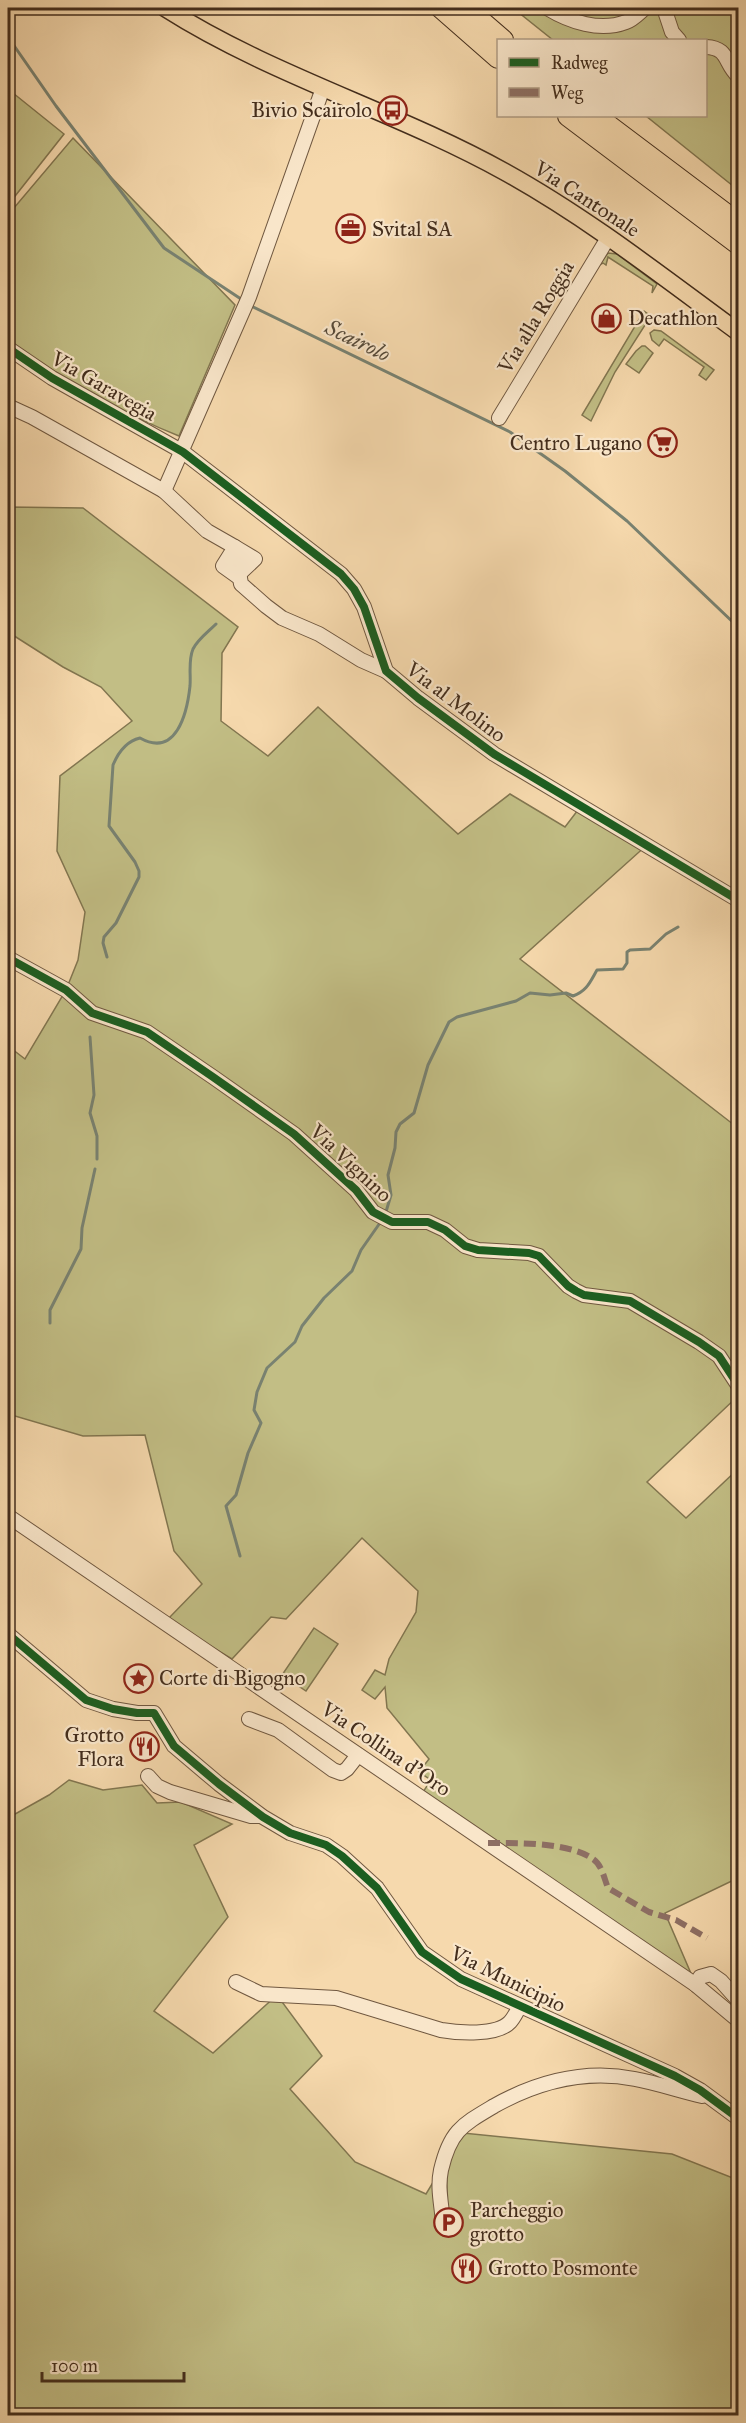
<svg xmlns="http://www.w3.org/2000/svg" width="746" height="2423" viewBox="0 0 746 2423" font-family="'IM FELL Great Primer',serif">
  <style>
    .green { fill: #c2be85; stroke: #827650; stroke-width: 1.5 }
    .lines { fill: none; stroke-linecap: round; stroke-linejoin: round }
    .stream { stroke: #798271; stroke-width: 3 }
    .minor-casing { stroke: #705840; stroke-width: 16 }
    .major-casing { stroke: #432d1c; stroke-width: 19 }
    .highway-casing { stroke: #432d1c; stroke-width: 22 }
    .minor { stroke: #f9e6ca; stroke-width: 14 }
    .major { stroke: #f6d9ad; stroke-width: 16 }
    .highway { stroke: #f6d9ad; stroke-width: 20 }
    .quiet { stroke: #8d6e63; stroke-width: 6; stroke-dasharray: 12 6; stroke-linecap: butt }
    .cycleway-casing { stroke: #f9e6ca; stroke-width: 11 }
    .cycleway { stroke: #1b5e20; stroke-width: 8 }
    .labels { text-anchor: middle; stroke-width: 4.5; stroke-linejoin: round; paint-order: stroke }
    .poi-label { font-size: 21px; fill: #432d1c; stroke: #f9e6ca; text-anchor: start }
    .street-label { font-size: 21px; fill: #432d1c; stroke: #f9e6ca }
    .water-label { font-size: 22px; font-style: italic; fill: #554938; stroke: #f9e6ca }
  </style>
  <rect width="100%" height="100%" fill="#f6d9ad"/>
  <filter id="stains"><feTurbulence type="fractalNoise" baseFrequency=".00333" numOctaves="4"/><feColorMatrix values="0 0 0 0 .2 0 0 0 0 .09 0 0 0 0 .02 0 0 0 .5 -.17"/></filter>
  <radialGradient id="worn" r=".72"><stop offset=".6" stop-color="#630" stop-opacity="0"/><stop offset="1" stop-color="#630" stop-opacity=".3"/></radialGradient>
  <g class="green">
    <polygon points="513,8 738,8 738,190 646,116 706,116 706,40 553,40"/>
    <polygon points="8,89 64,134 8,205"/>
    <path d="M73,138l162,167 -56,131c-60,-24 -118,-58 -171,-96v-125z"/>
    <polygon points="608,253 617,254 657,284 652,293 653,286 608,257 606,265 603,263 599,265"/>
    <polygon points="644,311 659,322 658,324 650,322 645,325 615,372 591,421 582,415"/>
    <polygon points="654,330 661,331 714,370 706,380 699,375 704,367 664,339 659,346 652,340 650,333"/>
    <polygon points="642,346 645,346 653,353 639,373 626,364 636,351"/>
    <polygon points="8,507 83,508 238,627 222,653 221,721 268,756 318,707 458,834 510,794 565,827 581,806 648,844 520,959 738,1128 738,1396 647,1482 686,1518 738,1469 738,1878 665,1913 696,1985 423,1792 431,1780 419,1772 429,1759 387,1708 385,1687 375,1699 362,1690 375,1670 385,1675 389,1659 416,1612 418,1591 362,1538 286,1619 271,1617 232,1659 167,1620 202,1584 174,1551 145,1435 83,1436 8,1414 8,1046 25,1059 66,990 78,960 85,912 57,851 60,776 132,721 101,687 63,667 8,632"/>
    <polygon points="314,1628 338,1644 306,1691 282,1675"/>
    <polygon points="69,1780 103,1790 142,1785 157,1803 181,1802 232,1824 194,1845 228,1917 154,2011 213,2053 277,1995 322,2056 290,2089 355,2162 426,2194 463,2133 672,2154 738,2180 738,2415 8,2415 8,1818 49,1795"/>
  </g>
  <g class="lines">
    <g class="stream">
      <polyline points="8,37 56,106 164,248 244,301"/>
      <polyline points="249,305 510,432 565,471 627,521 738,627"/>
      <path d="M107,957l-4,-14 1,-6 12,-14 23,-46v-6l-4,-9 -26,-36 4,-61c5,-12 14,-24 27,-27 36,20 47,-24 50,-52 1,-12 -2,-25 3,-37 5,-10 15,-17 23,-25"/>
      <polyline points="90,1037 94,1095 90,1113 97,1136 97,1159"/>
      <path d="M385,1215l6,-20 -3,-20 7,-27 1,-16 4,-8 14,-11 14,-48 21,-43 8,-5 59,-16 14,-8 20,2 16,-2 7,3c14,-5 17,-14 24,-26l26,-1 4,-6v-11l3,-2 20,-1 16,-15 12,-7"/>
      <polyline points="50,1323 50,1310 81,1249 82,1228 95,1169"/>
      <polyline points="240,1556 226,1506 236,1495 248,1453 261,1423 254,1410 257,1392 267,1368 295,1342 302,1326 324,1298 352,1271 361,1250 382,1220"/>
    </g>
    <defs>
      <g id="minor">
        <path d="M547,8c23,14 53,24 79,14 7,-2 14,-10 19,-14"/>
        <polyline points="664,8 672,32 679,40"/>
        <path d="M706,47c23,1 18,16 32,29"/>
        <polyline points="8,348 52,378 183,452 341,574 354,589 364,607 386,671 418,698 494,754 738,900"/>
        <polyline points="8,406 32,417 164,491 207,531 235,547 241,584 266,606 282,618 319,634 361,660 386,671"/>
        <polyline points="499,418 608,238"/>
        <polyline points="164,491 249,297 323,88"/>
        <polygon points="235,547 255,559 237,576 223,566"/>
        <polyline points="8,958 66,990 92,1013 147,1032 213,1077 294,1134 356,1190 373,1212 392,1222 428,1222 445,1230 465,1246 478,1250 529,1253 539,1256 568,1286 576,1291 584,1295 630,1301 699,1342 719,1356 738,1385"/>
        <polyline points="8,1516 696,1985 738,2020"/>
        <polyline points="8,1634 86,1700 113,1709 137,1713 154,1713 174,1746 219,1784 263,1817 290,1833 326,1845 342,1856 377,1888 422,1952 461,1979 675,2076 700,2090 738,2118"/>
        <polyline points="249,1719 278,1730 333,1770 341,1773 347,1769 358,1755"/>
        <polyline points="148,1776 157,1786 170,1792 251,1816 261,1816"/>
        <path d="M236,1982l25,12 75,4 105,32c17,3 56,6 69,-8 4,-4 7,-11 10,-16"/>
        <polyline points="696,1985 700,1977 711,1974 721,1981 738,2000"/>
        <path d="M443,2224c-1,-19 -6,-35 -2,-54 9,-39 21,-45 53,-64 43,-24 91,-37 141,-27 22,4 45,12 67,17"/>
      </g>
      <path id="major" d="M165,8c107,68 230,103 340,164 83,46 158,105 233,160"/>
      <g id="highway">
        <polyline points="441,8 498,58"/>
        <polyline points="466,8 503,40"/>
        <polyline points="568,116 738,244"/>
        <polyline points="596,116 738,223"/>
      </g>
    </defs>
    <use href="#minor" class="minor-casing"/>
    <use href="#major" class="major-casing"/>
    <use href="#highway" class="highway-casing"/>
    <use href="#minor" class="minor"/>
    <use href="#major" class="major"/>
    <use href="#highway" class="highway"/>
    <path class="quiet" d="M488,1843c29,0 81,-1 105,16 9,6 11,19 15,29l41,24 27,8 31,18"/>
    <defs>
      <g id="cycleway">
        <polyline points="8,348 52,378 183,452 341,574 354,589 364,607 386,671 418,698 494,754 738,900"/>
        <polyline points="8,958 66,990 92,1013 147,1032 213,1077 294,1134 356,1190 373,1212 392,1222 428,1222 445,1230 465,1246 478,1250 529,1253 539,1256 568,1286 576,1291 584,1295 630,1301 699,1342 719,1356 738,1385"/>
        <polyline points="8,1634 86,1700 113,1709 137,1713 154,1713 174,1746 219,1784 263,1817 290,1833 326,1845 342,1856 377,1888 422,1952 461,1979 675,2076 700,2090 738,2118"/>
      </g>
    </defs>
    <use href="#cycleway" class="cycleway-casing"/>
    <use href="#cycleway" class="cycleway"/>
  </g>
  <defs>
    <symbol id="bus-ring" viewBox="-11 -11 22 22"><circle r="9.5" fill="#f9e6ca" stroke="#8f2418" stroke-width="1.5"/><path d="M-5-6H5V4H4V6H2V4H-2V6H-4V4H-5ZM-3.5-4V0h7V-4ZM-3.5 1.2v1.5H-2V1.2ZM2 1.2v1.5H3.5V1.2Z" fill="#8f2418"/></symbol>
    <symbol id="office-ring" viewBox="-11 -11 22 22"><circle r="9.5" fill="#f9e6ca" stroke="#8f2418" stroke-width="1.5"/><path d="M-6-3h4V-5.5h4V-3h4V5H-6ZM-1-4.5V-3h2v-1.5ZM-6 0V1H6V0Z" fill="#8f2418"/></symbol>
    <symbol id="shop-ring" viewBox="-11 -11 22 22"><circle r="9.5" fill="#f9e6ca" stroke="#8f2418" stroke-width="1.5"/><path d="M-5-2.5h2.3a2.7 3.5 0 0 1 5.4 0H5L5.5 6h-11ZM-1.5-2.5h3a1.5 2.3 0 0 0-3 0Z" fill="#8f2418"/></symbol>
    <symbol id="supermarket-ring" viewBox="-11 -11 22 22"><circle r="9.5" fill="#f9e6ca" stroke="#8f2418" stroke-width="1.5"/><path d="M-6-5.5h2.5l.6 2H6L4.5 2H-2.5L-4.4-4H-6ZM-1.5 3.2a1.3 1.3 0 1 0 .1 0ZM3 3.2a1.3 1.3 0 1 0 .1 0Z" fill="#8f2418"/></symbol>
    <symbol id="sight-ring" viewBox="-11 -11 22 22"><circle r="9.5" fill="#f9e6ca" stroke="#8f2418" stroke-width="1.5"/><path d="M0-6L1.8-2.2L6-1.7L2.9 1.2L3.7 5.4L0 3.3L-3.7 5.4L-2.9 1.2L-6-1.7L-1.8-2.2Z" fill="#8f2418"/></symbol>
    <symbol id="restaurant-ring" viewBox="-11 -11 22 22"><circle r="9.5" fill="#f9e6ca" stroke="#8f2418" stroke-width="1.5"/><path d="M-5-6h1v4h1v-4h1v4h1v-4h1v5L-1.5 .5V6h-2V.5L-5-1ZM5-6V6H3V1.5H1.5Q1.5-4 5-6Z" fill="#8f2418"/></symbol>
    <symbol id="parking-ring" viewBox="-11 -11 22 22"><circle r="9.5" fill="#f9e6ca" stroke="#8f2418" stroke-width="1.5"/><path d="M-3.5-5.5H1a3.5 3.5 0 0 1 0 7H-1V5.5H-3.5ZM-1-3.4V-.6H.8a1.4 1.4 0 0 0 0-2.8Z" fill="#8f2418"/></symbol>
  </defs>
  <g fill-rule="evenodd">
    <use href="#bus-ring" x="376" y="94" width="33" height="33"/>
    <use href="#office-ring" x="334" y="212" width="33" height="33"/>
    <use href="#shop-ring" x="590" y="302" width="33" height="33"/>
    <use href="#supermarket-ring" x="646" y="426" width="33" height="33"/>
    <use href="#sight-ring" x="122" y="1662" width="33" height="33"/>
    <use href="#restaurant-ring" x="128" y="1730" width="33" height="33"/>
    <use href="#parking-ring" x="432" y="2206" width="33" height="33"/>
    <use href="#restaurant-ring" x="450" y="2252" width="33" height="33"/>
  </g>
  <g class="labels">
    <g class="poi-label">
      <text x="372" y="117" text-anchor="end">Bivio Scairolo</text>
      <text x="372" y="236">Svital SA</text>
      <text x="628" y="325">Decathlon</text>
      <text x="642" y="450" text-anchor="end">Centro Lugano</text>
      <text x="159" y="1685">Corte di Bigogno</text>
      <text x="124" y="1742" text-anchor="end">Grotto<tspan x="124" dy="24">Flora</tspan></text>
      <text x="470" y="2217">Parcheggio<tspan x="470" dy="24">grotto</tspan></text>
      <text x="488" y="2275">Grotto Posmonte</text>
    </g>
    <g class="street-label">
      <text transform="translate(587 199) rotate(33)" y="7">Via Cantonale</text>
      <text transform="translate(536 317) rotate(-59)" y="7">Via alla Roggia</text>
      <text transform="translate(104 386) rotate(30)" y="7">Via Garavegia</text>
      <text transform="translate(456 702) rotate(37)" y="7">Via al Molino</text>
      <text transform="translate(351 1163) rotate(43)" y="7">Via Vignino</text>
      <text transform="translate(386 1749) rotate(34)" y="7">Via Collina d'Oro</text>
      <text transform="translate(508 1979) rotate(26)" y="7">Via Municipio</text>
    </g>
    <g class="water-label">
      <text transform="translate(358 340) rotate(26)" y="8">Scairolo</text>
    </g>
  </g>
  <rect width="746" height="2423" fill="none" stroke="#f6d9ad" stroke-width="30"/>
  <rect x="9" y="9" width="728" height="2405" fill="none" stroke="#432d1c" stroke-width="3"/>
  <rect x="15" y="15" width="716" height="2393" fill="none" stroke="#432d1c" stroke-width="1.5"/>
  <rect x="497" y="39" width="210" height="78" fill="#f9e6ca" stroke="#b09c84" stroke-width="1.5"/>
  <rect x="509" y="58" width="30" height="9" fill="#1b5e20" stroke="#b09c84" stroke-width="1.5"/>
  <text x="551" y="69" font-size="18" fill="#432d1c">Radweg</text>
  <rect x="509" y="88" width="30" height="9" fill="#8d6e63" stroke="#b09c84" stroke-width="1.5"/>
  <text x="551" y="99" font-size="18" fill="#432d1c">Weg</text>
  <path d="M42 2372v9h142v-9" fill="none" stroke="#432d1c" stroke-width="3"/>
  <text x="51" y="2372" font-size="18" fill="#432d1c" stroke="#f9e6ca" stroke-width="4.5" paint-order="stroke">100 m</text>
  <rect width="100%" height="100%" filter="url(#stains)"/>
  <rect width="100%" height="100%" fill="url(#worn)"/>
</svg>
